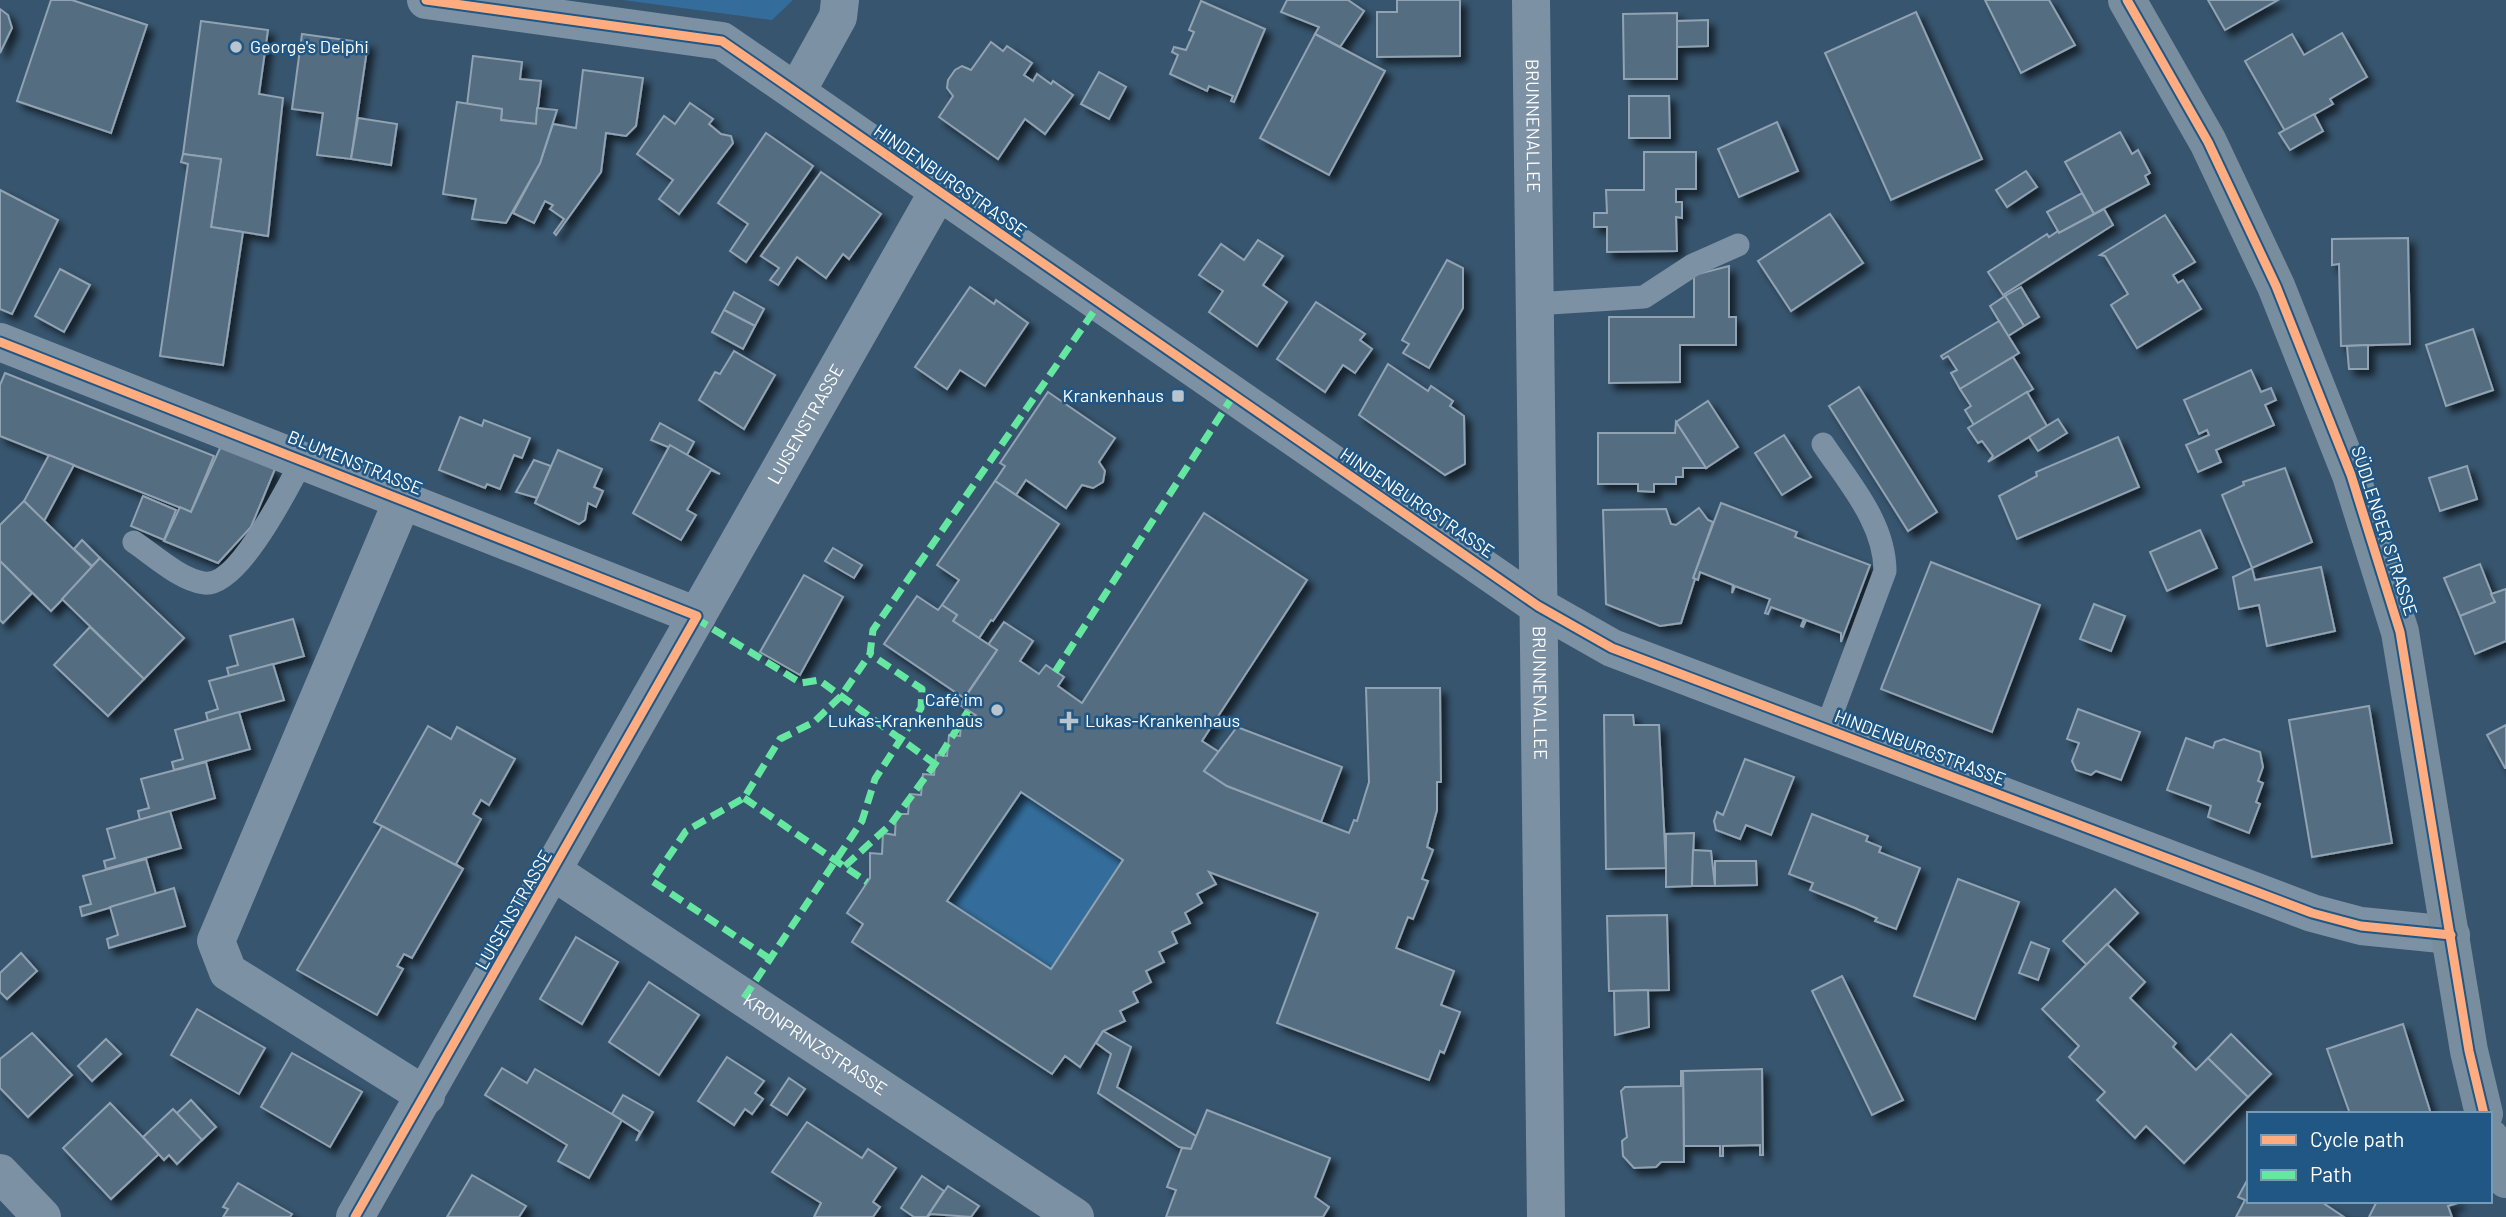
<svg xmlns="http://www.w3.org/2000/svg" width="2506" height="1217" viewBox="0 0 2506 1217" font-family="Barlow,sans-serif">
  <style>
    .green { fill: #346d9b }
    .building { fill: #556d80; stroke: #91a3b2; stroke-width: 2; fill-rule: evenodd; filter: url(#shadow) }
    .lines { fill: none; stroke-linecap: round; stroke-linejoin: round }
    .service { stroke: #7d91a4; stroke-width: 23 }
    .minor { stroke: #7d91a4; stroke-width: 38 }
    .tertiary { stroke: #7d91a4; stroke-width: 38 }
    .secondary { stroke: #788e9f; stroke-width: 38 }
    .quiet { stroke: #66e7a1; stroke-width: 7; stroke-dasharray: 14 7; stroke-linecap: butt }
    .cycleway-casing { stroke: #205784; stroke-width: 13 }
    .cycleway { stroke: #ffac80; stroke-width: 9 }
    .poi-dot { fill: #b9c4cc; stroke: #205784; stroke-width: 2.5 }
    .labels { text-anchor: middle; stroke-width: 5; stroke-linejoin: round; paint-order: stroke }
    .poi-label { font-size: 18px; fill: #fff; stroke: #205784; text-anchor: start }
    .street-label { font-size: 18px; fill: #fff; stroke: #205784 }
  </style>
  <defs>
    <filter id="shadow"><feDropShadow dx="6" dy="6" stdDeviation="3.5" flood-color="#0009"/></filter>
  </defs>
  <rect width="100%" height="100%" fill="#37556e"/>
  <g class="green">
    <polygon points="623,0 793,0 772,20"/>
    <polygon points="1021,792 1123,860 1051,969 947,901"/>
  </g>
  <g class="building">
    <polygon points="51,0 72,0 147,25 111,133 17,101"/>
    <polygon points="1287,0 1348,0 1364,11 1340,47 1315,34 1319,27 1281,12"/>
    <polygon points="1397,0 1460,0 1460,56 1377,57 1377,12 1397,12"/>
    <polygon points="1985,0 2049,0 2075,45 2021,73"/>
    <polygon points="2208,0 2278,0 2225,30"/>
    <polygon points="1201,1 1265,29 1234,102 1231,101 1233,96 1209,86 1207,91 1170,74 1178,55 1172,52 1174,47 1186,50 1194,32 1189,30"/>
    <polygon points="0,9 8,15 12,28 0,53"/>
    <polygon points="1916,12 1982,159 1891,200 1825,53"/>
    <polygon points="1677,13 1677,79 1624,79 1623,14"/>
    <polygon points="1708,20 1708,46 1677,47 1677,21"/>
    <polygon points="201,21 268,30 259,94 283,98 268,236 211,227 221,159 183,154"/>
    <polygon points="2342,33 2367,77 2330,99 2333,104 2285,131 2245,61 2292,34 2304,55"/>
    <polygon points="302,34 368,43 351,159 317,155 323,113 292,109"/>
    <polygon points="1315,34 1385,71 1329,175 1260,138"/>
    <polygon points="991,42 1003,51 1007,46 1032,63 1024,75 1033,81 1037,74 1051,84 1053,81 1073,95 1045,134 1025,119 998,159 939,117 953,96 947,88 948,80 955,70 962,66 971,70"/>
    <polygon points="473,56 522,62 520,79 541,81 536,124 501,120 502,109 467,105"/>
    <polygon points="583,70 643,78 636,126 626,136 606,133 601,172 556,235 554,233 564,219 550,209 553,205 545,201 534,223 513,213 540,163 553,124 576,128"/>
    <polygon points="1099,72 1126,87 1109,119 1081,104"/>
    <polygon points="1629,96 1669,96 1670,138 1629,138"/>
    <polygon points="457,102 502,109 501,120 536,124 537,108 557,110 540,163 506,223 472,219 476,199 443,194"/>
    <polygon points="690,103 713,119 709,124 721,134 731,136 733,143 679,214 659,199 673,180 637,154 664,116 675,124"/>
    <polygon points="2314,114 2323,131 2290,150 2279,133"/>
    <polygon points="358,118 397,124 391,165 351,159"/>
    <polygon points="1777,122 1798,171 1739,197 1718,149"/>
    <polygon points="2120,132 2132,154 2138,150 2150,173 2145,176 2149,184 2094,214 2065,162"/>
    <polygon points="766,133 813,166 746,262 730,251 748,224 718,203"/>
    <polygon points="1644,152 1696,152 1696,189 1676,189 1676,202 1682,202 1682,218 1676,217 1677,251 1607,252 1607,227 1594,227 1594,213 1607,213 1606,190 1644,190"/>
    <polygon points="183,154 221,159 211,227 243,232 223,365 160,356 188,164 181,162"/>
    <polygon points="2026,171 2037,187 2007,207 1996,190"/>
    <polygon points="821,172 881,214 849,259 843,254 826,278 797,257 778,285 770,280 779,268 761,256"/>
    <polygon points="0,190 58,220 12,314 0,309"/>
    <polygon points="2082,193 2094,214 2059,233 2047,212"/>
    <polygon points="2104,209 2113,225 2003,295 1988,272 2047,234 2049,237 2058,231 2059,233"/>
    <polygon points="1830,214 1863,263 1791,311 1758,261"/>
    <polygon points="2165,215 2195,262 2173,275 2178,283 2183,280 2201,309 2137,348 2111,305 2128,294 2105,256 2100,255"/>
    <polygon points="2408,238 2410,344 2341,346 2339,264 2332,265 2332,239"/>
    <polygon points="1258,240 1283,256 1263,285 1287,302 1257,346 1209,312 1223,291 1199,275 1221,244 1244,260"/>
    <polygon points="1447,260 1463,268 1463,308 1429,368 1403,353 1409,344 1402,340"/>
    <polygon points="1729,266 1729,317 1736,317 1736,345 1680,345 1680,382 1609,383 1609,317 1694,317 1694,275"/>
    <polygon points="60,269 90,285 64,332 35,316"/>
    <polygon points="970,287 994,304 996,300 1028,323 985,386 960,370 947,389 915,367"/>
    <polygon points="2021,287 2039,317 2024,326 2005,296"/>
    <polygon points="734,292 764,309 755,326 724,310"/>
    <polygon points="2005,296 2024,326 2008,336 1990,306"/>
    <polygon points="1316,302 1365,334 1360,340 1372,349 1355,373 1343,365 1325,392 1277,359"/>
    <polygon points="724,310 755,326 743,349 712,332"/>
    <polygon points="1999,321 2019,353 1960,389 1951,373 1957,370 1948,356 1943,359 1941,356"/>
    <polygon points="2473,329 2493,390 2446,406 2426,345"/>
    <polygon points="2368,345 2368,369 2349,369 2347,346"/>
    <polygon points="734,351 775,375 744,429 699,400 715,372 720,374"/>
    <polygon points="2013,357 2033,389 1974,425 1965,410 1971,406 1960,389"/>
    <polygon points="1388,364 1428,391 1431,386 1453,401 1450,406 1464,416 1465,464 1445,475 1359,415"/>
    <polygon points="2251,370 2261,392 2271,388 2276,400 2265,405 2274,425 2216,450 2221,462 2198,472 2186,445 2209,435 2207,430 2199,434 2184,400"/>
    <polygon points="5,373 214,456 191,512 0,436 0,385"/>
    <polygon points="1859,387 1937,512 1908,531 1829,406"/>
    <polygon points="1048,392 1115,438 1099,462 1105,471 1103,482 1093,488 1082,485 1066,508 1026,480 1016,495 995,481 1005,466 1000,463"/>
    <polygon points="2027,392 2047,426 1988,462 1993,456 1982,441 1978,443 1968,428"/>
    <polygon points="1708,401 1738,447 1706,468 1676,422"/>
    <polygon points="460,417 482,426 484,420 530,438 522,458 514,455 500,489 487,484 485,488 439,470"/>
    <polygon points="2058,419 2067,433 2038,451 2029,437"/>
    <polygon points="1676,422 1706,468 1683,468 1683,477 1676,477 1676,484 1654,484 1654,492 1638,491 1638,484 1598,484 1598,433 1675,433"/>
    <polygon points="660,423 694,442 687,455 651,440"/>
    <polygon points="1784,435 1811,477 1782,495 1755,453"/>
    <polygon points="2118,437 2139,487 2017,539 1999,496 2037,476 2036,472"/>
    <polygon points="670,445 720,474 711,470 687,510 696,515 681,540 633,513"/>
    <polygon points="221,446 275,469 251,527 218,563 164,541 180,507 191,512"/>
    <polygon points="558,450 602,469 594,487 603,491 596,507 588,503 585,520 579,524 535,503"/>
    <polygon points="49,455 74,465 44,521 24,501"/>
    <polygon points="534,460 551,466 537,498 516,492"/>
    <polygon points="2467,466 2477,499 2440,511 2429,478"/>
    <polygon points="2285,468 2312,542 2252,568 2222,495 2244,485 2243,482"/>
    <polygon points="995,481 1059,524 993,621 991,620 979,638 953,621 957,615 942,605 959,580 937,565"/>
    <polygon points="143,496 176,510 164,540 131,526"/>
    <polygon points="24,501 93,568 51,611 0,561 0,525"/>
    <polygon points="1721,503 1797,532 1795,537 1870,565 1841,642 1841,633 1806,620 1803,627 1801,626 1804,619 1771,607 1768,614 1765,613 1770,599 1735,586 1732,593 1733,585 1700,572 1698,580 1693,578"/>
    <polygon points="1699,508 1708,520 1713,522 1693,578 1695,579 1681,623 1660,626 1606,604 1603,510 1666,509 1671,524 1676,525"/>
    <path d="M1204,513l103,67 -105,161 17,11 -15,19 23,15 122,47 5,-13 3,1 12,-39 -3,-94h74l1,94h-4v28l-10,37 6,3 -11,29 6,2 -15,38 -5,-2 -12,31 58,23 -13,34 19,7 -16,41 -4,-2 -11,29 -152,-57 41,-110 -109,-41 7,12 -19,10 5,9 -17,10 5,10 -18,9 5,11 -18,9 5,10 -18,9 5,11 -18,10 5,10 -18,9 5,10 -22,10 -23,36 -15,-11 -13,18 -200,-132 11,-18 -16,-11 23,-35v-25l12,1 1,-21 12,2 1,-21h12l2,-20 11,1 2,-21 11,1 2,-20 11,1 2,-21 11,1 2,-20h15l-17,-11 37,-55 -9,-5 16,-23 29,19 -13,20 19,13 7,-9 18,12 -6,9 24,17zM1021,792l102,68 -72,109 -104,-68z"/>
    <polygon points="2200,530 2217,568 2167,591 2150,552"/>
    <polygon points="82,540 100,558 92,566 74,549"/>
    <polygon points="833,548 862,565 854,578 825,561"/>
    <polygon points="100,558 184,638 144,679 62,599"/>
    <polygon points="0,561 32,593 3,623 0,620"/>
    <polygon points="1931,562 2040,605 1992,732 1881,689"/>
    <polygon points="2480,564 2495,602 2460,616 2444,578"/>
    <polygon points="2321,567 2335,631 2267,646 2259,605 2239,609 2233,577 2252,568 2255,580"/>
    <polygon points="804,575 843,597 800,675 760,652"/>
    <polygon points="2506,589 2506,641 2475,654 2460,616 2495,602 2491,594"/>
    <polygon points="917,596 938,610 942,605 957,615 953,621 997,650 964,698 884,644"/>
    <polygon points="2094,604 2125,616 2111,651 2080,639"/>
    <polygon points="293,619 304,656 229,676 227,668 238,665 230,636"/>
    <polygon points="90,627 144,679 108,716 54,665"/>
    <polygon points="273,664 284,700 208,721 206,713 218,709 209,681"/>
    <polygon points="2369,706 2392,843 2312,857 2289,720"/>
    <polygon points="2078,709 2140,732 2121,780 2096,771 2091,775 2076,770 2072,761 2079,743 2067,739"/>
    <polygon points="239,712 250,749 174,770 172,762 183,759 175,730"/>
    <polygon points="1604,715 1633,715 1634,725 1659,725 1666,868 1606,869"/>
    <polygon points="2506,725 2506,768 2505,768 2487,735"/>
    <polygon points="428,726 451,739 457,727 515,759 489,805 481,800 473,814 481,819 456,864 463,869 374,822"/>
    <polygon points="1237,727 1342,767 1321,822 1227,786 1204,771"/>
    <polygon points="2186,738 2213,748 2215,742 2224,739 2260,752 2263,767 2258,781 2263,783 2256,802 2260,804 2249,833 2208,817 2211,806 2167,790"/>
    <polygon points="1745,759 1794,777 1771,835 1746,825 1740,839 1716,830 1714,821 1717,812 1723,815"/>
    <polygon points="206,762 215,798 140,820 138,811 149,808 141,779"/>
    <polygon points="170,811 181,848 106,869 104,861 115,858 107,829"/>
    <polygon points="1812,814 1868,836 1866,841 1881,847 1879,852 1920,868 1896,929 1875,921 1877,918 1855,908 1810,890 1813,883 1789,874"/>
    <polygon points="382,826 463,869 412,958 404,954 397,966 403,969 377,1015 297,970"/>
    <polygon points="1694,833 1692,886 1666,887 1666,834"/>
    <polygon points="1693,850 1711,851 1715,886 1692,886"/>
    <polygon points="146,859 156,894 82,916 80,907 91,904 83,876"/>
    <polygon points="1715,861 1756,861 1757,885 1715,886"/>
    <polygon points="1958,879 2019,902 1975,1019 1914,996"/>
    <polygon points="174,888 185,926 109,948 107,939 118,935 110,907"/>
    <polygon points="2115,889 2138,913 2087,965 2063,941"/>
    <polygon points="1667,915 1669,990 1609,991 1607,916"/>
    <polygon points="576,937 618,962 582,1024 540,999"/>
    <polygon points="2031,942 2049,949 2038,980 2019,973"/>
    <polygon points="2107,944 2145,982 2130,998 2176,1043 2173,1047 2196,1070 2208,1058 2248,1097 2184,1163 2146,1126 2135,1138 2097,1100 2105,1092 2069,1057 2079,1046 2042,1009"/>
    <polygon points="21,953 37,971 7,999 0,992 0,973"/>
    <polygon points="1842,976 1903,1100 1872,1115 1812,991"/>
    <polygon points="649,982 699,1015 659,1075 609,1042"/>
    <polygon points="1648,990 1649,1027 1615,1035 1614,991"/>
    <polygon points="197,1009 265,1048 239,1094 171,1055"/>
    <polygon points="2403,1024 2431,1114 2350,1114 2327,1049"/>
    <polygon points="1103,1031 1131,1047 1117,1087 1196,1136 1191,1149 1179,1147 1098,1093 1111,1054 1096,1043"/>
    <polygon points="32,1033 72,1075 28,1117 0,1088 0,1059"/>
    <polygon points="2231,1034 2271,1074 2248,1097 2208,1058"/>
    <polygon points="106,1039 121,1054 92,1081 78,1066"/>
    <polygon points="292,1053 362,1092 330,1147 261,1107"/>
    <polygon points="727,1057 764,1081 755,1093 763,1099 752,1114 745,1109 734,1125 698,1101"/>
    <polygon points="502,1068 527,1083 535,1069 622,1120 589,1178 558,1161 567,1145 485,1095"/>
    <polygon points="1762,1069 1763,1155 1760,1155 1760,1145 1723,1146 1723,1156 1720,1156 1720,1146 1684,1146 1683,1071"/>
    <polygon points="1681,1071 1683,1071 1684,1162 1661,1162 1656,1167 1634,1168 1623,1156 1622,1141 1627,1137 1621,1091 1625,1087 1681,1086"/>
    <polygon points="789,1078 805,1089 787,1115 771,1105"/>
    <polygon points="623,1095 653,1112 636,1141 640,1132 612,1114"/>
    <polygon points="191,1100 216,1127 202,1140 176,1114"/>
    <polygon points="110,1103 159,1154 111,1199 63,1148"/>
    <polygon points="173,1109 202,1140 177,1164 169,1155 164,1160 143,1137"/>
    <polygon points="1207,1110 1330,1158 1315,1197 1329,1207 1323,1217 1166,1217 1176,1190 1167,1187 1182,1148 1191,1149"/>
    <polygon points="807,1122 862,1158 868,1149 896,1168 873,1202 880,1207 873,1217 814,1217 821,1203 772,1172"/>
    <polygon points="472,1175 526,1206 519,1217 447,1217"/>
    <polygon points="922,1176 944,1191 927,1217 914,1217 901,1208"/>
    <polygon points="2249,1177 2249,1201 2320,1201 2344,1217 2236,1217 2245,1200 2238,1197"/>
    <polygon points="238,1183 292,1214 290,1217 223,1217 228,1209 223,1207"/>
    <polygon points="948,1186 979,1206 971,1217 931,1214 927,1217"/>
    <polygon points="2377,1201 2458,1201 2458,1203 2448,1206 2452,1217 2369,1217"/>
  </g>
  <g class="lines">
    <g class="service">
      <polyline points="1535,304 1644,297 1693,265 1738,245"/>
      <path d="M1823,444c26,39 62,79 62,127l-59,158"/>
      <path d="M134,542c21,14 45,37 70,41 34,5 85,-98 99,-124"/>
    </g>
    <g class="minor">
      <polyline points="426,0 722,41 1538,606 1612,648 2312,913 2361,926 2451,935"/>
      <polyline points="797,91 838,17 840,0"/>
      <polyline points="0,342 697,616"/>
      <polyline points="403,499 216,941 228,972 426,1096"/>
      <path id="s1" d="M554,872l521,345"/>
      <polyline points="0,1173 42,1217"/>
      <path id="s2" d="M355,1217l583,-1025"/>
    </g>
    <path class="tertiary" id="s3" d="M1531,0l15,1217"/>
    <g class="secondary">
      <polyline points="2127,0 2208,142 2276,286 2351,475 2400,632 2469,1051 2484,1114"/>
      <polyline points="2490,1138 2506,1179"/>
    </g>
    <g class="quiet">
      <polyline points="695,618 801,683 819,680 935,764"/>
      <polyline points="1055,672 1233,396"/>
      <polyline points="744,798 867,882"/>
      <polyline points="845,866 891,824 935,764 968,711"/>
      <polyline points="770,959 652,881 686,831 744,798 780,739 814,722 841,696 870,654 873,630 1099,304"/>
      <polyline points="744,998 862,821 875,779 921,708 922,689 870,654"/>
    </g>
    <defs>
      <g id="cycleway">
        <polyline points="426,0 722,41 1538,606 1612,648 2312,913 2361,926 2451,935"/>
        <polyline points="2127,0 2208,142 2276,286 2351,475 2400,632 2469,1051 2484,1114"/>
        <polyline points="0,342 697,616 355,1217"/>
      </g>
    </defs>
    <use href="#cycleway" class="cycleway-casing"/>
    <use href="#cycleway" class="cycleway"/>
  </g>
  <g class="poi-dot">
    <circle cx="236" cy="47" r="7"/>
    <rect x="1171" y="389" width="14" height="14" rx="3.5"/>
    <circle cx="997" cy="710" r="7"/>
    <path d="M1065.5 710.5h7v7h7v7h-7v7h-7v-7h-7v-7h7z"/>
  </g>
  <g class="labels">
    <g class="poi-label">
      <text x="250" y="53">George's Delphi</text>
      <text x="1164" y="402" text-anchor="end">Krankenhaus</text>
      <text x="983" y="706" text-anchor="end">Café im<tspan x="983" dy="21">Lukas-Krankenhaus</tspan></text>
      <text x="1085" y="727">Lukas-Krankenhaus</text>
    </g>
    <g class="street-label">
      <text dy="6" stroke="none"><textPath href="#s3" startOffset="126">BRUNNENALLEE</textPath></text>
      <text transform="translate(950 181) rotate(35)" y="6">HINDENBURGSTRASSE</text>
      <text dy="6" stroke="none"><textPath href="#s2" startOffset="912">LUISENSTRASSE</textPath></text>
      <text transform="translate(355 463) rotate(22)" y="6">BLUMENSTRASSE</text>
      <text transform="translate(1417 503) rotate(34)" y="6">HINDENBURGSTRASSE</text>
      <text transform="translate(2384 531) rotate(72)" y="6">SÜDLENGER STRASSE</text>
      <text dy="6" stroke="none"><textPath href="#s3" startOffset="693">BRUNNENALLEE</textPath></text>
      <text transform="translate(1920 748) rotate(21)" y="6">HINDENBURGSTRASSE</text>
      <text transform="translate(514 910) rotate(-60)" y="6">LUISENSTRASSE</text>
      <text dy="6" stroke="none"><textPath href="#s1" startOffset="313">KRONPRINZSTRASSE</textPath></text>
    </g>
  </g>
  <rect x="2247" y="1112" width="245" height="91" fill="#205784" stroke="#799ab5" stroke-width="2"/>
  <rect x="2261" y="1135" width="35" height="10" fill="#ffac80" stroke="#799ab5" stroke-width="2"/>
  <text x="2310" y="1147" font-size="21" fill="#ffffff">Cycle path</text>
  <rect x="2261" y="1170" width="35" height="10" fill="#66e7a1" stroke="#799ab5" stroke-width="2"/>
  <text x="2310" y="1182" font-size="21" fill="#ffffff">Path</text>
</svg>
